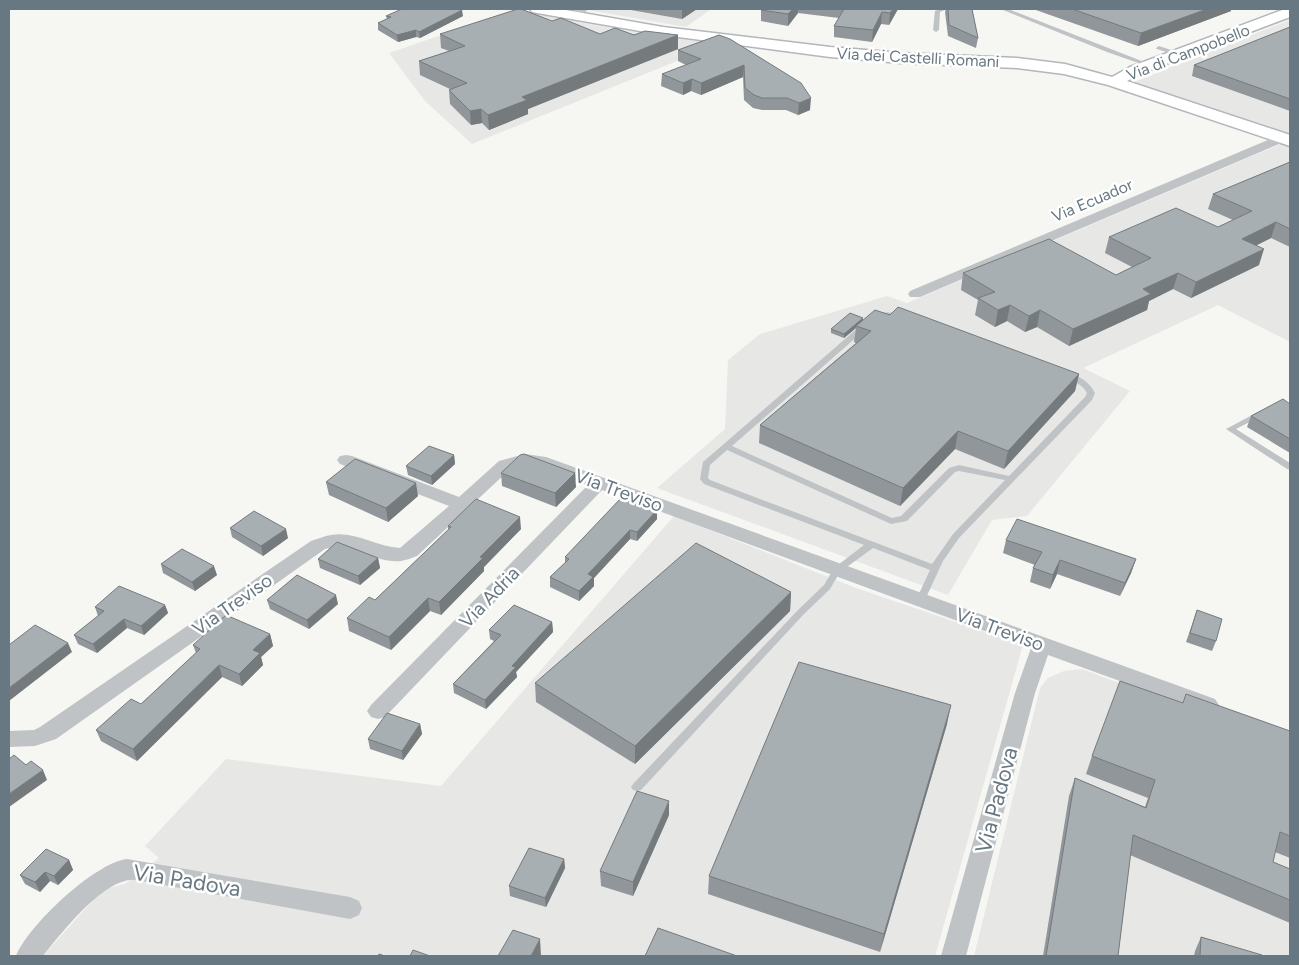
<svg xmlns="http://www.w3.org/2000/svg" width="1299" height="965" viewBox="0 0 1299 965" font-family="Figtree,sans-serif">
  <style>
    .built { fill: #e7e7e6 }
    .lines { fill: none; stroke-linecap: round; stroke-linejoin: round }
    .secondary-casing { stroke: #b2b7bb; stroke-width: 3 }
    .lane { fill: #bfc3c6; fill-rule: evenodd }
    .street { fill: #bfc3c6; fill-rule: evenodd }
    .secondary { fill: #fff; fill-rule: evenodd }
    .wall { fill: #90969a }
    .shaded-wall { fill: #757a7d }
    .building { fill: #a7afb3; stroke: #757a7d }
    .labels { text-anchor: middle; stroke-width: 5; stroke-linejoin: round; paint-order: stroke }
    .far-street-label { font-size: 16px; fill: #677882; stroke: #fff }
    .street-label { font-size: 19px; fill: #677882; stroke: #fff }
    .near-street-label { font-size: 22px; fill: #677882; stroke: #fff }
  </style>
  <rect width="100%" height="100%" fill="#f6f6f3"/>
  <g class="built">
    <polygon points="589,9 711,9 686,27 587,10"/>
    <polygon points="514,10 615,29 719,44 472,144 425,101 389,53"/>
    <polygon points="1290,20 1290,135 1134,82 1264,30"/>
    <polygon points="1283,143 1290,146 1290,342 1218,305 1083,368 1130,391 1027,516 992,520 948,595 657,488 725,429 728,360 760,334 887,296 907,303"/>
    <polygon points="674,516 856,588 1023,645 935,956 43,956 102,890 125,884 159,858 145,846 226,759 441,786"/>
    <polygon points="1082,669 1290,747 1290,956 974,956 1040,688 1048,678 1064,671"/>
  </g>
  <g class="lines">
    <defs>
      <polygon id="secondary" points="530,9 560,9 663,27 830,47 901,53 1017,58 1065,64 1112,77 1130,67 1285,9 1290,9 1290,17 1142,73 1127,81 1290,135 1290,146 1108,85 1064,74 1017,68 901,63 830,57 663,35 537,13 532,12"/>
    </defs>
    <use href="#secondary" class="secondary-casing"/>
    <g class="lane">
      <polygon points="940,9 947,9 940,12 939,30 936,32 933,30 935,11"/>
      <polygon points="975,9 1008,9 1152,65 1147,66 1107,52 1003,10 977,10"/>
      <polygon points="1159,46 1180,53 1181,54 1178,56 1157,49 1156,48"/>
      <polygon points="877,312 902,313 906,315 902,317 882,316 878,320 872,320 872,316"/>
      <path d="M860,326h3l4,2 -135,118 160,72 9,-2 48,-48 10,-3 50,11 76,-79 2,-4c-5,-9 -14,-12 -23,-15l-1,-2 1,-2c13,-1 26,8 31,19l-3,7 -133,138 -16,23 -19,41h-6l-2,-2 14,-30 -57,-22 -33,24 -10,17 -26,25 -163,176 -4,1 -4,-1 -2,-3 2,-3 165,-174 26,-25 10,-17 30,-23 -160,-61 -4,-5 3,-17zM727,450l164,74 16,-3 48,-49 4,-1 46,9 -52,54 -21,30 -222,-84 -2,-2 2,-13z"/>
      <polygon points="1258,412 1261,412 1265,414 1236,429 1290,463 1290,470 1287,469 1226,429"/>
    </g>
    <g class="street">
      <polygon points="578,9 589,9 577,18 569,18 569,14"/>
      <polygon points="1282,134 1286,135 1288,138 1286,141 920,297 910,297 908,294 910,291"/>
      <path d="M525,454l21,3 669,242 4,6 -4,6 -7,2 -160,-58 -13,38 -69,263h-25l74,-263 16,-45 -429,-158 -217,227 -7,2 -7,-2 -4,-6 4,-6 217,-220c-25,-10 -56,-30 -81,-13l-90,84c-5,2 -11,4 -16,5 -27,3 -49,-20 -76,-12l-269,190 -21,7 -26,1v-16l25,-1 6,-3 271,-186c7,-2 13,-5 20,-6 24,-4 46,12 69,13l49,-42 -109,-42 -3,-4 3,-4 6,-1 6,1 107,41 40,-36z"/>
      <path d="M127,859l223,38 9,4 3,7 -3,7 -9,4 -214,-39c-31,-4 -75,54 -93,76h-27c12,-30 78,-93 111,-97z"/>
    </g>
    <use href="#secondary" class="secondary"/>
  </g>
  <g class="wall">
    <polygon points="625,9 697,9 682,19"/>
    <polygon points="762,9 898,9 889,25 881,24 872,42 834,37 834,26 839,18 798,13 788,26 761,21 761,10"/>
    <polygon points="946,9 972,9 978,38 976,48 948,36 945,12"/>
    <polygon points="1033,9 1231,9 1231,11 1138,46"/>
    <polygon points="386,16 463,16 420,38 416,37 398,42 378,30 378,23 387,19"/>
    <polygon points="552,21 600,34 678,35 678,49 528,109 528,114 489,130 482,123 471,125 450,104 449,90 450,89 420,75 419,61 449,51 441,48 440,34"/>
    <polygon points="1290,27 1290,111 1192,76 1194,65"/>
    <polygon points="719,35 810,110 798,115 786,110 762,110 753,108 744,100 743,77 701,95 691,91 683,95 661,86 662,74 686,65 678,61 678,50"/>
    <polygon points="1290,162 1290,247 1271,238 1257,245 1259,265 1191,298 1173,289 1149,301 1147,310 1069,346 1037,327 1025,332 1007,321 995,327 975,315 978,300 961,290 963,273 1116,275 1132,267 1105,253 1109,237 1218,227 1233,220 1208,209 1213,194"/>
    <polygon points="890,315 1079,374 1075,391 1004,469 955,449 900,506 759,443 760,425 856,343 854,342 856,328 844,338 831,333 831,329 863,318 863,320"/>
    <polygon points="1290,404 1290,453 1247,427 1251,416"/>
    <polygon points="454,455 455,464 432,485 408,475 406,466"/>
    <polygon points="501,473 576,487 556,507 502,486"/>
    <polygon points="326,482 418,496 388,522 329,495"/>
    <polygon points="657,510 657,519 637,541 630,539 594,578 594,586 579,601 550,587 550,577 565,563 565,557"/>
    <polygon points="448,526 521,529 484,567 484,571 441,615 430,611 391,650 349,631 347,618 375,600 448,530"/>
    <polygon points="230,528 288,538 263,556 232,537"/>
    <polygon points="1006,540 1136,559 1131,573 1120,596 1057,574 1050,589 1030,582 1033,568 1035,565 1003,553"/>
    <polygon points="378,558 380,568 360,585 320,568 318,559"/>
    <polygon points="161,564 217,575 195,591 163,573"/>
    <polygon points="791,592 790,611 635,764 536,702 535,683"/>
    <polygon points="267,600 338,604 309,629 270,609"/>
    <polygon points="165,605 168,613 144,635 127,628 97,653 78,644 74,635 98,616 95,607"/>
    <polygon points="1197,610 1216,641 1212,651 1186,642"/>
    <polygon points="552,622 553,632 516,672 517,677 486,709 454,693 453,684 494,641 490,639 489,630"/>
    <polygon points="270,634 273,646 261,657 263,665 242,686 222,677 137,761 101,741 96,730 141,704 196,653 193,645"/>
    <polygon points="1183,703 1290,731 1290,858 1275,852 1273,862 1290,869 1290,923 1130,855 1118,956 1043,956 1069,796 1075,778 1145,807 1148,798 1086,774 1092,756"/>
    <polygon points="420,724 422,734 403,760 370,749 368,739"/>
    <polygon points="947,724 880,952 708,894 709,876"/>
    <polygon points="669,815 633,896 601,886 600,871"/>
    <polygon points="564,859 565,868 546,907 510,896 509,886"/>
    <polygon points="69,860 73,870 58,885 50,881 40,892 25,884 20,875"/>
    <polygon points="1201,937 1262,956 1194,956 1195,951"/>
  </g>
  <g class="shaded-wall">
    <polygon points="682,9 697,9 682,19"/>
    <polygon points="793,9 798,9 798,13 788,26 788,14"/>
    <polygon points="893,9 898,9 889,25 890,13"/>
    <polygon points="1207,9 1231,9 1231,11 1138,46 1141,33"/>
    <polygon points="462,10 463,16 420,38 419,32"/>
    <polygon points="882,12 881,24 872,42 873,30"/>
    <polygon points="416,30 416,37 398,42 397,35"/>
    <polygon points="678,35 678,49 528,109 528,114 489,130 488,115 522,97"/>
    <polygon points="744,65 743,77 701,95 701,83"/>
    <polygon points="692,79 691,91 683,95 683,83"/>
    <polygon points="811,98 810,110 798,115 799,103"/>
    <polygon points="481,109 482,123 471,125 470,111"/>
    <polygon points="1276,222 1271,238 1237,255 1242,239"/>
    <polygon points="1264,249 1259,265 1191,298 1196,282"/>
    <polygon points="1178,273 1173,289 1149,301 1147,310 1069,346 1073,329 1143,289"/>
    <polygon points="1010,305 1007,321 995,327 998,310"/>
    <polygon points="1040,310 1037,327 1025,332 1029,316"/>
    <polygon points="863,318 862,322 856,326 856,328 844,338 844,334"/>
    <polygon points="1079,374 1075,391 1004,469 1008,451"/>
    <polygon points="958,431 955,449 900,506 903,488"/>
    <polygon points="454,455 455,464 432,485 431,476"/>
    <polygon points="575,473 576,487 556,507 555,493"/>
    <polygon points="416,483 418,496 388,522 386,508"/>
    <polygon points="657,510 657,519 637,541 637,532"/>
    <polygon points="520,517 521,529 484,567 484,571 441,615 439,602 480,557"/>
    <polygon points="286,529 288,538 263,556 261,546"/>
    <polygon points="630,530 630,539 594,578 594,586 579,601 579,591 588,574"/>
    <polygon points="378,558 380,568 360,585 358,576"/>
    <polygon points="1136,559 1131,573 1120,596 1125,583"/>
    <polygon points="1060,560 1057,574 1050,589 1053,575"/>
    <polygon points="214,566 217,575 195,591 192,582"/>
    <polygon points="791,592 790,611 635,764 635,746"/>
    <polygon points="336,595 338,604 309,629 307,620"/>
    <polygon points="428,598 430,611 391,650 389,637"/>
    <polygon points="165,605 168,613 144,635 141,626"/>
    <polygon points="124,619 127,628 97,653 93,644"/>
    <polygon points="552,622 553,632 516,672 517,677 486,709 485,700 512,666"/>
    <polygon points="270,634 273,646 261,657 263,665 242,686 239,674 253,650"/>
    <polygon points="68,643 72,652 9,701 9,688"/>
    <polygon points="219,665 222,677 137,761 133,749"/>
    <polygon points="951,705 947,724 880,952 884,934"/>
    <polygon points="420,724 422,734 403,760 402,751"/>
    <polygon points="43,770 47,780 9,807 9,794"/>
    <polygon points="669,801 669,815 633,896 633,882"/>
    <polygon points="564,859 565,868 546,907 545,898"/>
    <polygon points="69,860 73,870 58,885 54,876"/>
    <polygon points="45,872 50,881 40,892 35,882"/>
    <polygon points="540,939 541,956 531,956"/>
  </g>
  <g class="building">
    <polygon points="402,9 457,9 462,10 419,32 416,30 397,35 378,23 391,17 386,16"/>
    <polygon points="518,9 521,9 552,21 561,18 600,34 615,28 634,35 645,31 678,35 522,97 527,100 488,115 481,109 470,111 449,90 467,83 419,61 465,46 440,34"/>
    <polygon points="762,9 793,9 788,14 761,10"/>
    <polygon points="844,9 893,9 890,13 882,12 873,30 834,26"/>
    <polygon points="948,9 972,9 978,38 949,25"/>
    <polygon points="1072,9 1207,9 1141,33"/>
    <polygon points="1290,27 1290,99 1194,65"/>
    <polygon points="719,35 730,39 801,83 811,98 799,103 787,98 762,98 754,95 745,88 744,65 701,83 692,79 683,83 662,74 701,59 678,50"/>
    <polygon points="1290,162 1290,229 1276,222 1242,239 1264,249 1196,282 1178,273 1143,289 1151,294 1073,329 1040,310 1029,316 1010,305 998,310 978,298 995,292 963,273 1049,239 1116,275 1151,258 1109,237 1176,208 1218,227 1252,211 1213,194"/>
    <polygon points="898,307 1079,374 1008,451 958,431 903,488 760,425 871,331 856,326 875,310 890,315"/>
    <polygon points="850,313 863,318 844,334 831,329"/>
    <polygon points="1283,399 1290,404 1290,439 1251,416"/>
    <polygon points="429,446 454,455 431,476 406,466"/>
    <polygon points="524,454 575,473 555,493 501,473 520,455"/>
    <polygon points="355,459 416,483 386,508 326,482"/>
    <polygon points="622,497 657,510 637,532 630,530 588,574 593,577 579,591 550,577 569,559 565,557"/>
    <polygon points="476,499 520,517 480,557 483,558 439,602 428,598 389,637 347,618 369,597 375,600 451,527 448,526"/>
    <polygon points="254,511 286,529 261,546 230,528"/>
    <polygon points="1017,519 1136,559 1125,583 1060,560 1053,575 1033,568 1042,552 1006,540"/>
    <polygon points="337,542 378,558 358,576 318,559"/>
    <polygon points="696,543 791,592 635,746 535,683"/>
    <polygon points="182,549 214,566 192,582 161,564"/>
    <polygon points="297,575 336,595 307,620 267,600"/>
    <polygon points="119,586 165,605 141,626 124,619 93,644 74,635 104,611 95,607"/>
    <polygon points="514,605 552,622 512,666 516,667 485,700 453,684 501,635 489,630"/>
    <polygon points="1197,610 1222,619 1216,641 1190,633"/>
    <polygon points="226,615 270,634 253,650 260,653 239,674 219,665 133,749 96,730 131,699 141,704 200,649 193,645"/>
    <polygon points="35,625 68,643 9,688 9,645"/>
    <polygon points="799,662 951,705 884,934 709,876"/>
    <polygon points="1120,681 1183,703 1186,694 1290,731 1290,836 1280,832 1273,862 1290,869 1290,900 1133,835 1118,956 1046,956 1075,778 1146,808 1155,780 1092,756"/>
    <polygon points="387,713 420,724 402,751 368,739"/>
    <polygon points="14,755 26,765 31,761 43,770 9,794 9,759"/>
    <polygon points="637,791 669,801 633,882 600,871"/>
    <polygon points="529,848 564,859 545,898 509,886"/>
    <polygon points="46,849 69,860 54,876 45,872 35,882 20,875"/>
    <polygon points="658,928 737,956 645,956"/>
    <polygon points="513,930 540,939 531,956 498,956"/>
    <polygon points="1201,937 1262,955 1262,956 1200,956"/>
    <polygon points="413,950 430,956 410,956"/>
    <polygon points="379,954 385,956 378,956"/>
  </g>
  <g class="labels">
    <g class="far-street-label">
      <text transform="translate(1188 52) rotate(-21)" y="6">Via di Campobello</text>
      <text transform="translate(918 57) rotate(3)" y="6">Via dei Castelli Romani</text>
      <text transform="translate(1092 200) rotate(-23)" y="6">Via Ecuador</text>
    </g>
    <g class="street-label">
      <text transform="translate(619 490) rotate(20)" y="7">Via Treviso</text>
      <text transform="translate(489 597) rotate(-46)" y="7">Via Adria</text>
      <text transform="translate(232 604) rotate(-35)" y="7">Via Treviso</text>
      <text transform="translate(1000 629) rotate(20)" y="7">Via Treviso</text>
    </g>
    <g class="near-street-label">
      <text transform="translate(996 800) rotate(-75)" y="8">Via Padova</text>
      <text transform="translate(187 880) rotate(9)" y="8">Via Padova</text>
    </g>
  </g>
  <rect width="1299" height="965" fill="none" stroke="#677882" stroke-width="20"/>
</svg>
